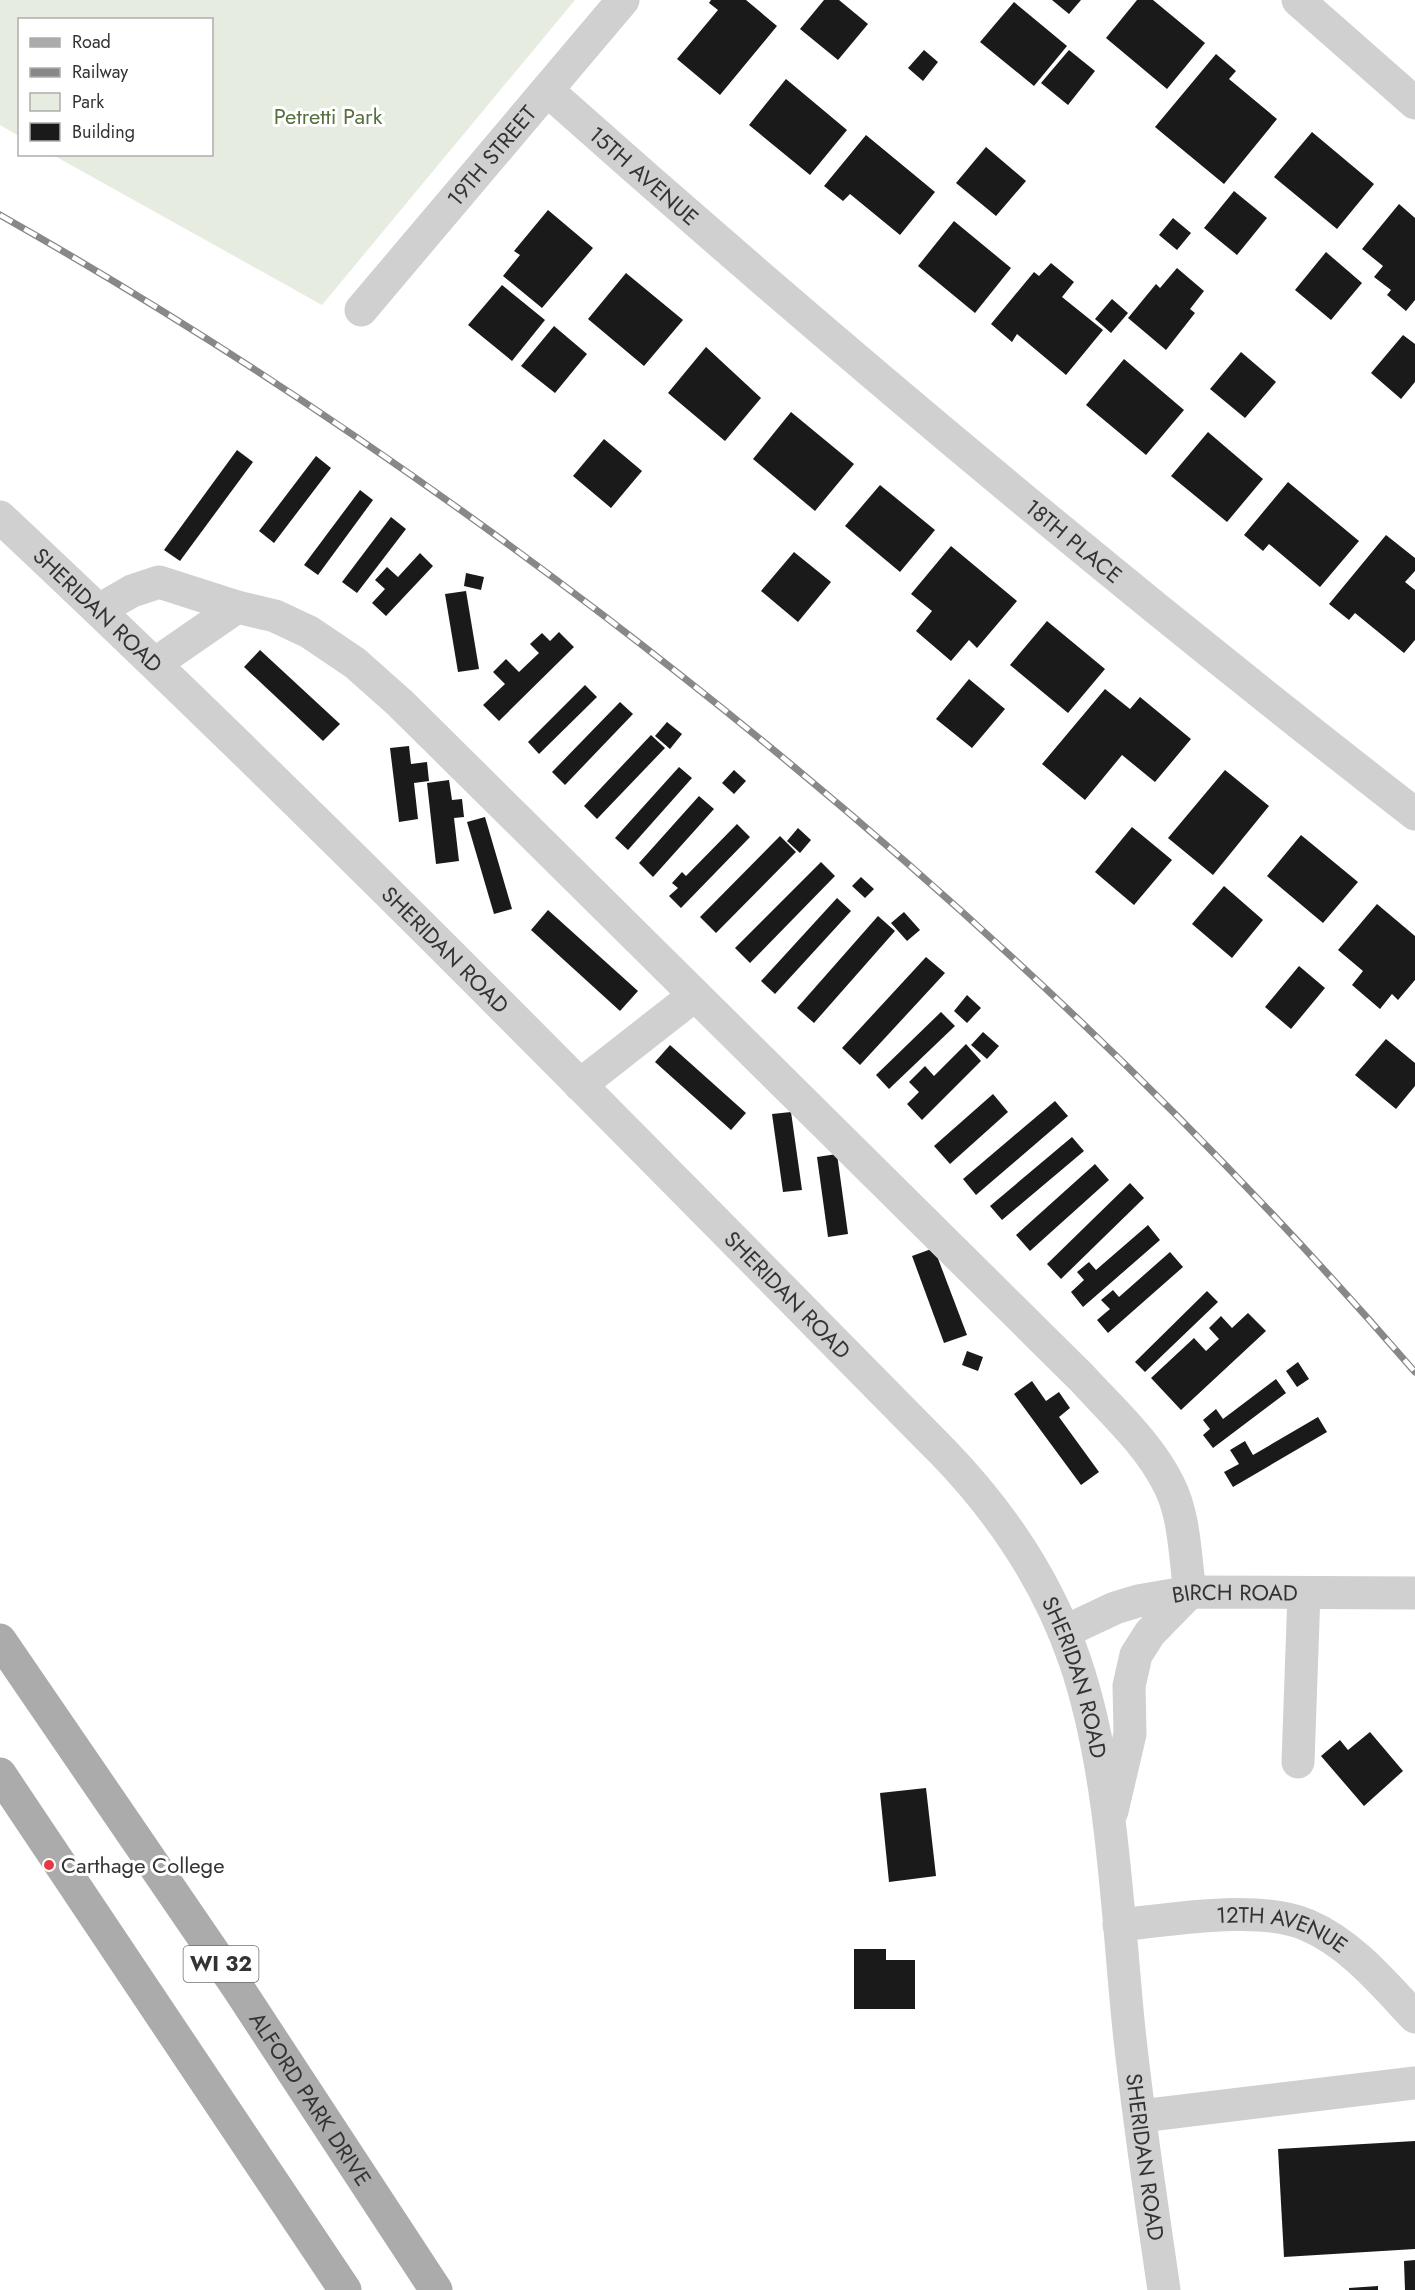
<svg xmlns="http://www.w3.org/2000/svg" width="1415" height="2290" viewBox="0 0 1415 2290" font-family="Jost,sans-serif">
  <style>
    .green { fill: #e6ecdf }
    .building { fill: #1a1a1a }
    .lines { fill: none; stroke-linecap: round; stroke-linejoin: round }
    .minor { stroke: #d0d0d0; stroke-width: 33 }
    .major { stroke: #ababab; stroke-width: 33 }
    .rail-casing { stroke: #888; stroke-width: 7 }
    .rail { stroke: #fff; stroke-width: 4.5; stroke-dasharray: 14; stroke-linecap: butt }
    .poi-dot { fill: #e63946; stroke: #fff; stroke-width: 2 }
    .labels { text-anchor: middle; stroke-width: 6; stroke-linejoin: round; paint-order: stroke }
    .shield { fill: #fff; stroke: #707070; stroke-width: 1.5 }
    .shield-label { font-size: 21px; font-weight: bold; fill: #333 }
    .park-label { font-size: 22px; fill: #56703f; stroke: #fff }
    .street-label { font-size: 22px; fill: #333; stroke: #fff }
    .poi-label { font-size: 22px; fill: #333; stroke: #fff; text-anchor: start }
  </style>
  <rect width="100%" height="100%" fill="#fff"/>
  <polygon class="green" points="0,0 575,0 322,305 53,155 212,154 212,20 20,20 19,136 0,125"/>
  <g class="building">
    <polygon points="711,0 746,0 777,26 720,95 677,59 718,10 709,3"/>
    <polygon points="824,0 839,0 868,24 838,60 800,29"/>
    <polygon points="1052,0 1081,0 1069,14"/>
    <polygon points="1137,0 1153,0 1205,43 1167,89 1106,38"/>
    <polygon points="1014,2 1067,46 1034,86 980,42"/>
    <polygon points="924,50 938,62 923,81 908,68"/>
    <polygon points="1069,50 1095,71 1068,105 1041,83"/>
    <polygon points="1216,54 1236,71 1229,79 1277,119 1224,184 1155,127"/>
    <polygon points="786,79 847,130 810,175 749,125"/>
    <polygon points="1312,132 1374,184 1337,229 1274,177"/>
    <polygon points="866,135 935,192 900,235 850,194 843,201 824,186"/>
    <polygon points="986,147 1026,181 996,216 956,183"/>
    <polygon points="1234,191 1267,218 1237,255 1204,228"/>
    <polygon points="1399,204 1415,218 1415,300 1406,311 1387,295 1391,290 1374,277 1383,266 1362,249"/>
    <polygon points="548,210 593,248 542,308 503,276 520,255 514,251"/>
    <polygon points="1173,218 1191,233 1177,250 1159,235"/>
    <polygon points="954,221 1011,268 975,313 918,266"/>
    <polygon points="1326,252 1362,283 1331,320 1295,290"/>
    <polygon points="1051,263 1074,282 1062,297 1103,330 1066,375 1017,334 1012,342 991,324 1034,272 1039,276"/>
    <polygon points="1177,268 1204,291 1190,309 1195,313 1166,350 1128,318 1156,284 1160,288"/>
    <polygon points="626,273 683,320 644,366 588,319"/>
    <polygon points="502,285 545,320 512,361 468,325"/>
    <polygon points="1112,299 1128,313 1111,333 1095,319"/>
    <polygon points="554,326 587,354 555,393 521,366"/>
    <polygon points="1403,335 1415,344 1415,382 1401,399 1371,373"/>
    <polygon points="706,347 761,398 725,441 668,393"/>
    <polygon points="1241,352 1276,382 1245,418 1210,389"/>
    <polygon points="1124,359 1184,410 1146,455 1086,405"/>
    <polygon points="791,412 854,464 815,511 753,459"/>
    <polygon points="1208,432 1263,479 1227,522 1171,476"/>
    <polygon points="604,439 642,471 611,508 573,476"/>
    <polygon points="237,450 253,462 180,561 164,550"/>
    <polygon points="316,456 331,468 274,543 259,531"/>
    <polygon points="1288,482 1359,541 1320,587 1269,544 1263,551 1244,535"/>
    <polygon points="880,485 935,530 900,572 845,526"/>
    <polygon points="360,490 373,500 318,575 304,565"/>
    <polygon points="391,517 406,529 357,593 342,582"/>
    <polygon points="1386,535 1415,558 1415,571 1405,582 1415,590 1415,640 1404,653 1355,613 1349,620 1329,604"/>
    <polygon points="951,546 1017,601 977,648 969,640 951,661 916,631 932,611 911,594"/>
    <polygon points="794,552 831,582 798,622 761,591"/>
    <polygon points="420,553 433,566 386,616 372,603 385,589 375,580 387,567 398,577"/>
    <polygon points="466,573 484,577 481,590 464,586"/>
    <polygon points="466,591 479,669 458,672 445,594"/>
    <polygon points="1047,621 1105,669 1068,713 1010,665"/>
    <polygon points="559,632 574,647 499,721 483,705 505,684 493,672 506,659 519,672 539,653 530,644 542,633 550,641"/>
    <polygon points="260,650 340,724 323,741 244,667"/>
    <polygon points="969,679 1005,709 972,748 936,719"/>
    <polygon points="585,685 597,697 539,754 528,742"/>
    <polygon points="1105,689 1130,709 1140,697 1191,739 1155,782 1122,755 1085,800 1042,764"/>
    <polygon points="620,702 633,714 565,785 552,772"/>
    <polygon points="667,722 682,734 670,749 655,736"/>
    <polygon points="651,735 665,748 597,819 584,806"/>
    <polygon points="409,746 411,764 427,762 429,781 414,783 418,819 399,822 390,748"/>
    <polygon points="679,767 692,778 628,850 615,838"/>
    <polygon points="734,770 746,781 734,794 722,783"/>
    <polygon points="1225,770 1269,806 1213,875 1168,838"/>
    <polygon points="449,780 452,800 462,799 464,817 454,818 459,861 436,864 427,783"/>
    <polygon points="699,796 714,809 653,877 639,863"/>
    <polygon points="485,817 512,909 494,914 467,822"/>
    <polygon points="737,824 750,837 681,908 669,896 678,888 672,883 682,872 686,876"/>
    <polygon points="1132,827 1172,860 1134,905 1095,872"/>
    <polygon points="798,828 811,840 800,853 787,841"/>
    <polygon points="1301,835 1358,882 1323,923 1267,876"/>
    <polygon points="780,836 796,852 716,933 700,917"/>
    <polygon points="821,862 835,876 750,963 735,948"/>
    <polygon points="861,877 874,889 865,898 852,886"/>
    <polygon points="1224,886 1263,920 1232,958 1192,924"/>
    <polygon points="837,898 851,911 775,994 761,981"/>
    <polygon points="1377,904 1415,936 1415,980 1398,1000 1392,994 1380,1009 1352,985 1363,971 1338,950"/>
    <polygon points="548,910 638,991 620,1011 531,930"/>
    <polygon points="904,912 920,930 907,941 891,923"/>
    <polygon points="878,916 895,931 814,1023 797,1008"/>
    <polygon points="926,957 945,973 860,1065 842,1048"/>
    <polygon points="1299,966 1325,988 1291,1029 1265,1007"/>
    <polygon points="967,995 981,1008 967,1023 954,1011"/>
    <polygon points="941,1012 955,1026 889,1089 876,1075"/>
    <polygon points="983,1032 999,1046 987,1059 971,1045"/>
    <polygon points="1386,1039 1415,1063 1415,1086 1396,1109 1355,1075"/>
    <polygon points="966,1044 981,1061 922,1120 907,1104 919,1092 909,1082 925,1066 934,1076"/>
    <polygon points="670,1045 746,1113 731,1130 655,1062"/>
    <polygon points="993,1094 1008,1112 950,1164 934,1146"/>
    <polygon points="1055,1101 1068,1116 976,1195 963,1179"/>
    <polygon points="791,1112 802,1190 783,1192 772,1114"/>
    <polygon points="1072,1137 1084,1151 1002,1220 990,1206"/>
    <polygon points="837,1154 848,1234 828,1237 817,1157"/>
    <polygon points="1095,1164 1109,1180 1030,1251 1016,1235"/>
    <polygon points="1130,1183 1144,1198 1061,1279 1047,1264"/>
    <polygon points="1148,1225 1160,1240 1083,1307 1071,1292 1084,1280 1077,1272 1089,1262 1096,1270"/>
    <polygon points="934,1248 967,1335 944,1343 912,1256"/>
    <polygon points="1170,1252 1183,1267 1108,1333 1097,1320 1110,1309 1101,1300 1113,1290 1119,1297"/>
    <polygon points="1207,1291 1218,1302 1145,1372 1135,1362"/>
    <polygon points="1248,1313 1266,1331 1181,1410 1151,1378 1194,1338 1206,1351 1219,1339 1209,1328 1221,1316 1232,1328"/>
    <polygon points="967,1351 983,1357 978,1371 962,1365"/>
    <polygon points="1298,1362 1309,1379 1297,1387 1286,1371"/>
    <polygon points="1276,1379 1286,1393 1213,1448 1203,1435 1210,1429 1203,1420 1216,1409 1223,1419"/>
    <polygon points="1032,1381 1046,1401 1059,1392 1070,1408 1059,1417 1099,1472 1081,1485 1014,1394"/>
    <polygon points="1318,1417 1327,1432 1233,1487 1224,1472 1239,1464 1230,1450 1245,1441 1253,1455"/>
    <polygon points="1370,1732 1403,1771 1364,1806 1321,1756 1340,1740 1348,1750"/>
    <polygon points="926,1788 936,1876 889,1882 880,1793"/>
    <polygon points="854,1949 886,1949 886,1960 915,1960 915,2009 854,2009"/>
    <polygon points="1415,2141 1415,2249 1284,2257 1278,2149"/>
    <polygon points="1415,2260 1415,2290 1405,2290 1404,2261"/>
    <polygon points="1378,2286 1378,2290 1349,2290 1349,2288"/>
  </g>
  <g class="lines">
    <g class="minor">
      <polyline points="1298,0 1415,103"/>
      <path id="s1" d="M548,91c281,250 570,492 867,723"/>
      <path id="s2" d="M361,310l262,-310"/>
      <path id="s3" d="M0,517c323,303 632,620 943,935 58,60 105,130 132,209 37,108 42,246 53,359 9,90 23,180 36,270"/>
      <path d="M99,610l33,-19 27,-9 78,25 38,9 34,16 46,31 45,40 682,675c30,33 67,66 87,107 16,31 16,73 21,107"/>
      <polyline points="156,663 237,607"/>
      <polyline points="580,1085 695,995"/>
      <path id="s4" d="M1064,1632l51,-24 23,-7 52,-9 225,1"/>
      <polyline points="1298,1762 1304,1593"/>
      <polyline points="1112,1811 1130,1734 1129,1686 1136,1655 1150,1633 1190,1592"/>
      <path id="s5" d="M1119,1925c52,-5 140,-21 188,0 43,18 76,58 108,92"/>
      <polyline points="1141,2116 1415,2083"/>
    </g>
    <g class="major">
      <path id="s6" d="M0,1640l238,348 198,302"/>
      <polyline points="0,1774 345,2290"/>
    </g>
    <defs>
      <path id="rail" d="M0,215c209,118 408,252 599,397 297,226 572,478 816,760"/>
    </defs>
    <use href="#rail" class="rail-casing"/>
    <use href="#rail" class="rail"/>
  </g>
  <circle class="poi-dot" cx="49" cy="1865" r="6"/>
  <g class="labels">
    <rect class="shield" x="183.5" y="1946" width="75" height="36" rx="4.5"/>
    <g class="shield-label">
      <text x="221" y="1971">WI 32</text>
    </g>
    <g class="park-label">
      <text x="328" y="124">Petretti Park</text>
    </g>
    <g class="street-label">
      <text dy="8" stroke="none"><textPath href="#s2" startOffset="202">19TH STREET</textPath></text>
      <text dy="8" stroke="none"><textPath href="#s1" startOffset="128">15TH AVENUE</textPath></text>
      <text dy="8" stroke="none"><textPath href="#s1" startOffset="692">18TH PLACE</textPath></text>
      <text dy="8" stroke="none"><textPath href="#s3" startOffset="135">SHERIDAN ROAD</textPath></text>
      <text dy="8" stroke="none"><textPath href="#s3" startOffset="621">SHERIDAN ROAD</textPath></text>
      <text dy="8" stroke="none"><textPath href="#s3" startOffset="1107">SHERIDAN ROAD</textPath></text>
      <text dy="8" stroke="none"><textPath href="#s4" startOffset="178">BIRCH ROAD</textPath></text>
      <text dy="8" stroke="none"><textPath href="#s3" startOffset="1593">SHERIDAN ROAD</textPath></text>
      <text dy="8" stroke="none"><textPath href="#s5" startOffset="166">12TH AVENUE</textPath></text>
      <text dy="8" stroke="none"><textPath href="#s6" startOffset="554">ALFORD PARK DRIVE</textPath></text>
      <text dy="8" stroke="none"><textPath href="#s3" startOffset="2079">SHERIDAN ROAD</textPath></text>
    </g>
    <g class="poi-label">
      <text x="61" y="1873">Carthage College</text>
    </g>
  </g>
  <rect x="18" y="18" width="195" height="138" fill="#ffffff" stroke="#adadad" stroke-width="1.5"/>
  <rect x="30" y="38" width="30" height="9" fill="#ababab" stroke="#adadad" stroke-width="1.5"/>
  <text x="72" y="48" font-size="18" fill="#333333">Road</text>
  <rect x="30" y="68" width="30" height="9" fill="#888888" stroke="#adadad" stroke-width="1.5"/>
  <text x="72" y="78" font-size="18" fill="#333333">Railway</text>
  <rect x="30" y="93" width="30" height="18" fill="#e6ecdf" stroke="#adadad" stroke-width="1.5"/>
  <text x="72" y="108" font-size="18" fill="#333333">Park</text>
  <rect x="30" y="123" width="30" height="18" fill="#1a1a1a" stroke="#adadad" stroke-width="1.5"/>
  <text x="72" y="138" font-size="18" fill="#333333">Building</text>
</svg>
